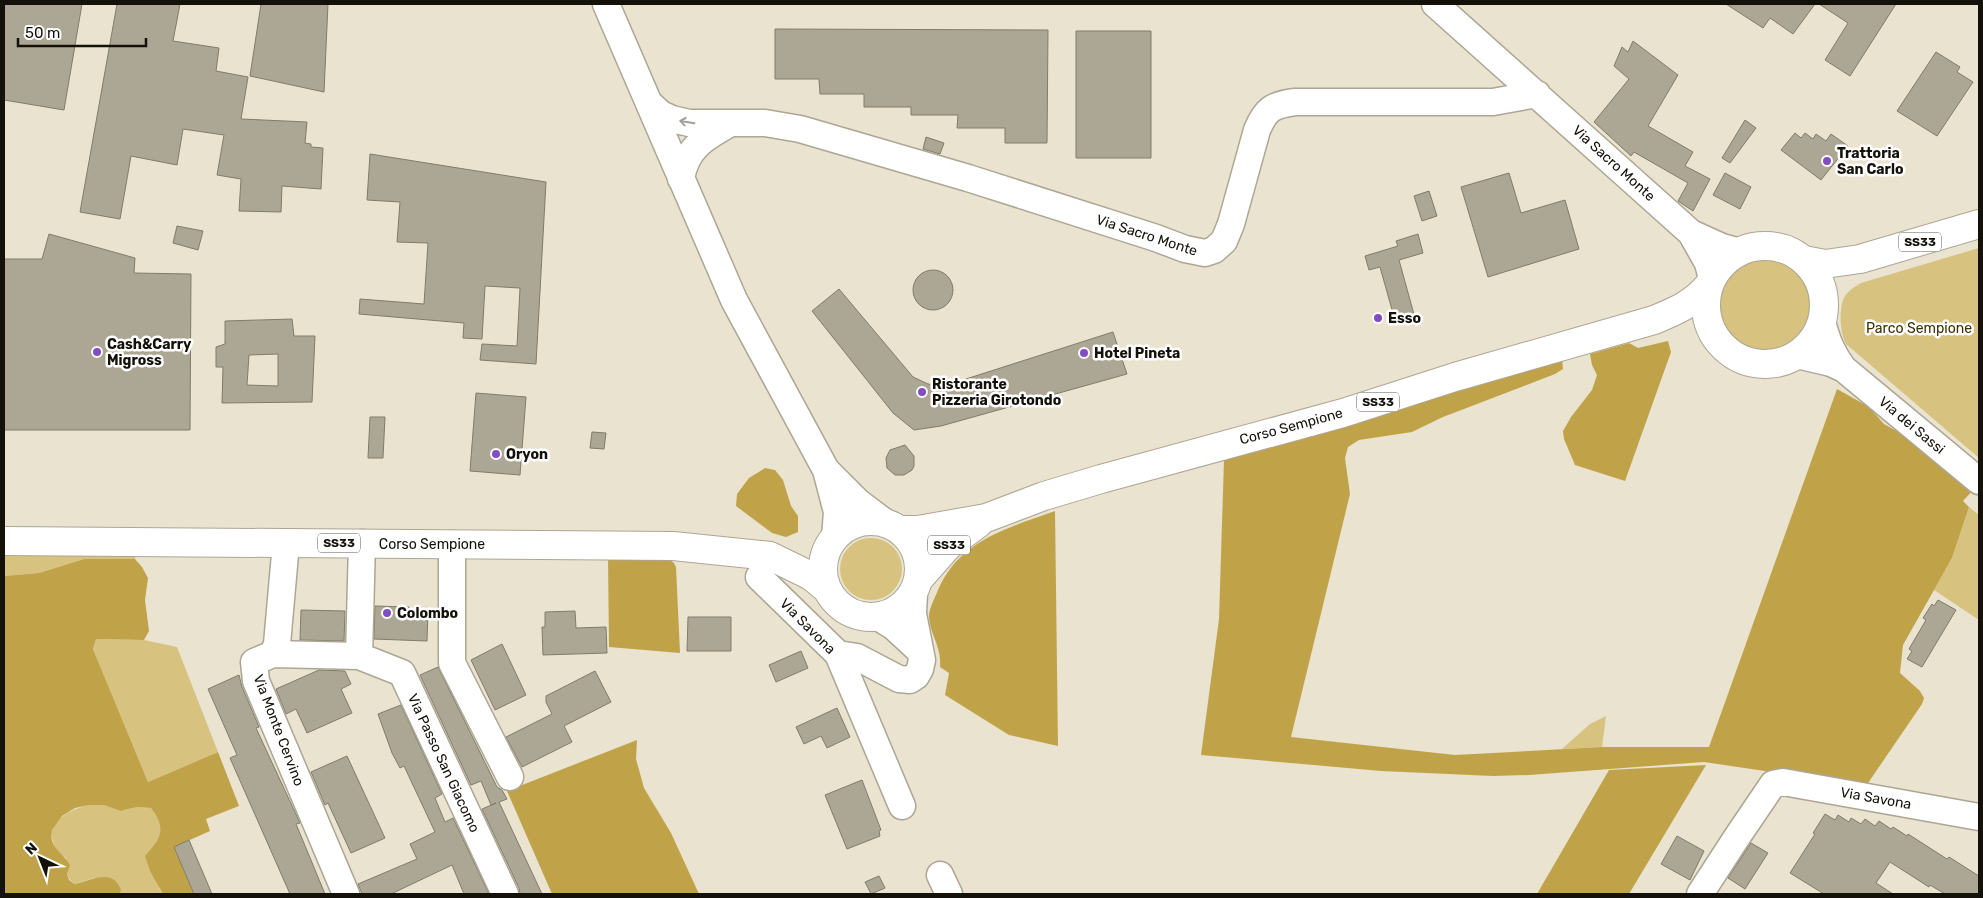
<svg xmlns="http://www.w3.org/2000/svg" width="1983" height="898" font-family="Rubik,sans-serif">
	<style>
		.green { fill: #d8c280 }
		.forest { fill: #c0a348 }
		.building { fill: #aca694; stroke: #817c6a; fill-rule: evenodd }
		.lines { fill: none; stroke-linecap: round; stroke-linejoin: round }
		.minor-casing { stroke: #aca694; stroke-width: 29 }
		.major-casing { stroke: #aca694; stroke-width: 30 }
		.minor { stroke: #fff; stroke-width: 26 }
		.major { stroke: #fff; stroke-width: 28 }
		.oneway { stroke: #a1a09d }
		.poi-dot { fill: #834cc3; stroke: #fff; stroke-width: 2 }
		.labels { text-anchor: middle; stroke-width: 5; stroke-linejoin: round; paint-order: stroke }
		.shield { fill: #fff; stroke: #5a5854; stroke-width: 1 }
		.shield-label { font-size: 12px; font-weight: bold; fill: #14110b }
		.poi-label { font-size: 14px; font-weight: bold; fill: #14110b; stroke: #fff; text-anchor: start }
		.street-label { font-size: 14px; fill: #14110b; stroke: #fff }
		.park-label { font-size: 14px; fill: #3c3007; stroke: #fff }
	</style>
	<rect width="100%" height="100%" fill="#e9e3cf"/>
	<path class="green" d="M 1979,248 L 1979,458 L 1846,344 C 1840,332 1839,313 1843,300 C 1846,292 1854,287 1861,283 Z
		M1715 305a50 50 0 1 1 100 0a50 50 0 1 1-100 0Z
		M 1969,507 L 1979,515 L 1979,620 L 1934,590 L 1952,558 Z
		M840 569a31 31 0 1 1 62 0a31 31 0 1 1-62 0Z
		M 4,554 L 136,554 L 135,559 L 84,559 L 39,573 L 4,576 Z
		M 96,639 L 144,640 L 177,647 L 218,752 L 148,782 L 93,649 Z
		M 1606,716 L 1602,747 L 1562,749 L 1590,724 Z
		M 89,805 L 104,805 L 120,811 L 137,807 L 151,808 C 161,821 165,830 155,844 L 159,888 L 163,894 L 120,894 L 121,890 L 94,878 L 74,884 C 65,877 67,869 66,858 C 56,851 53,845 51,833 C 56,816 73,809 89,805 Z"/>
	<path class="forest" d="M 1668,341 L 1671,352 L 1625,481 L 1575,465 L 1564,439 L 1563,431 L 1571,417 L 1592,390 L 1597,375 L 1592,365 L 1590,354 L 1629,343 L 1638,348 Z
		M 1562,359 L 1563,369 L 1555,374 L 1443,417 L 1412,432 L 1359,440 L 1348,447 L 1345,458 L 1350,494 L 1291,737 L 1455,755 L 1602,747 L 1709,747 L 1837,389 L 1869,407 L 1884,424 L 1902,434 L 1973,490 L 1963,501 L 1969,507 L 1952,558 L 1903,645 L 1900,673 L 1920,691 L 1924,698 L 1922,704 L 1866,786 L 1704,762 L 1529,775 L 1493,776 L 1381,771 L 1201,755 L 1219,619 L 1224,460 Z
		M 765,468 L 775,470 L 783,480 L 791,506 L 798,516 L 798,532 L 786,537 L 772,533 L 736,506 L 737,494 L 749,478 Z
		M 1055,511 L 1058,746 L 1009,735 L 945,695 L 949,673 L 940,667 C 942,646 929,634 929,615 C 930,606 935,598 938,590 C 959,540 1008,528 1055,511 Z
		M 608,558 L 667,558 L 674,563 L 676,567 L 680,653 L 609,647 Z
		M 84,559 L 135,559 L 142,567 L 148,578 L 145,600 L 149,631 L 144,640 L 96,639 L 93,649 L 148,782 L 218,752 L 239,806 L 206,819 L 210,831 L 174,847 L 194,894 L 163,894 L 150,871 L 145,856 C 161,838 167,829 151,808 L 137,807 L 120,811 L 104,805 L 89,805 L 75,808 L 62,816 L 52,830 C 48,847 63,852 70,865 L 67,874 L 69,880 L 74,884 C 91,881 113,867 121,890 L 120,894 L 4,894 L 4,576 L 39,573 Z
		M 637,740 L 636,759 L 644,788 L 671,833 L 699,894 L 552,894 L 507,791 Z
		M 1706,765 L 1629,894 L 1537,894 L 1609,770 Z"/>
	<path class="building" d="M 4,4 L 82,4 L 64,110 L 4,100 Z
		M 117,4 L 180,4 L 173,41 L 219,48 L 216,71 L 248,77 L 241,119 L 307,122 L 305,143 L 311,144 L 311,147 L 323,148 L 321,189 L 282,186 L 281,212 L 239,211 L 241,179 L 217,175 L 224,135 L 183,129 L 177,165 L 131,156 L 120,219 L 80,212 Z
		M 261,4 L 328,4 L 324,92 L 250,76 Z
		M 1726,4 L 1815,4 L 1793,34 L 1770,18 L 1763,28 Z
		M 1819,4 L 1896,4 L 1850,76 L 1825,60 L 1848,23 Z
		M 775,29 L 1048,30 L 1047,143 L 1005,143 L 1005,128 L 957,128 L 958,115 L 911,115 L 911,107 L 864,107 L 864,94 L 820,94 L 819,79 L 775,79 Z
		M 1076,31 L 1151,31 L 1151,158 L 1076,158 Z
		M 1633,41 L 1678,75 L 1648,126 L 1693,152 L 1685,166 L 1710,179 L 1693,211 L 1678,201 L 1688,183 L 1634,152 L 1631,156 L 1594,122 L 1629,79 L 1614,66 L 1622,47 L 1628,52 Z
		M 1936,52 L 1960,67 L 1957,72 L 1973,82 L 1937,136 L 1897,111 Z
		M 1745,120 L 1756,128 L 1730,163 L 1722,158 Z
		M 1795,133 L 1801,138 L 1805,133 L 1813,139 L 1816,134 L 1826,141 L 1831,134 L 1848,146 L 1821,180 L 1781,150 Z
		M 926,137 L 944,143 L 940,154 L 923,149 Z
		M 370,154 L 546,182 L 536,364 L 480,360 L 482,344 L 517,346 L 520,288 L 485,286 L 482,339 L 463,338 L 464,323 L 359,314 L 360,299 L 424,304 L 428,243 L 397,242 L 400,202 L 367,200 Z
		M 1509,173 L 1521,213 L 1565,200 L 1579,249 L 1488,277 L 1461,187 Z
		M 1725,173 L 1751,187 L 1740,209 L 1713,195 Z
		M 1429,191 L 1437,216 L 1422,221 L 1414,196 Z
		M 177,226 L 203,231 L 198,250 L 173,243 Z
		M 49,234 L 135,258 L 134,273 L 191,274 L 190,430 L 4,430 L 4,259 L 42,259 Z
		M 1418,234 L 1423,253 L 1399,260 L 1415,318 L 1396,324 L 1380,267 L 1369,270 L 1365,256 L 1398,246 L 1396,241 Z
		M913 290a20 20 0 1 1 40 0a20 20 0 1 1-40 0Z
		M 839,289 L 913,377 L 928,384 L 944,386 L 1113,332 L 1127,374 L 941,426 L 914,430 L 893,413 L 812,311 Z
		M 292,319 L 294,336 L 315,336 L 312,402 L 222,403 L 223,367 L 216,367 L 216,347 L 225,344 L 225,321 ZM 278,354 L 278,386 L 247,385 L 249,355 Z
		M 476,393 L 526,397 L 520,475 L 470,471 Z
		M 370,417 L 385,417 L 383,458 L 368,458 Z
		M 592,432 L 606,433 L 604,449 L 590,448 Z
		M 905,445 L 914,456 L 914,466 L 912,470 L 904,475 L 895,475 L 887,468 L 886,458 L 890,450 Z
		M 1938,600 L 1956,610 L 1922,667 L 1907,659 L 1912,651 L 1909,649 L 1926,620 L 1923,618 L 1932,604 L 1934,606 Z
		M 375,606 L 409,607 L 409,610 L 428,610 L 427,641 L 374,639 Z
		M 301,610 L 345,611 L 344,641 L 300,640 Z
		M 575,611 L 576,628 L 606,627 L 607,653 L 543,655 L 542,627 L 545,627 L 545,612 Z
		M 688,617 L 731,617 L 731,651 L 687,651 Z
		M 502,644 L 526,695 L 495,710 L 471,660 Z
		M 801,651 L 808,668 L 776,682 L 769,665 Z
		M 438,667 L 497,787 L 502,790 L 507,799 L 499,802 L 542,894 L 520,894 L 519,888 L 482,809 L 496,803 L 491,805 L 481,781 L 471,785 L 420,675 Z
		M 319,670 L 345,671 L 351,684 L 341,689 L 352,713 L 307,733 L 296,709 L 286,714 L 276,689 Z
		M 595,671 L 611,702 L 564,726 L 572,742 L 522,767 L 506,737 L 552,714 L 546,702 L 546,696 Z
		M 239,675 L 242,687 L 259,727 L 256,728 L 300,823 L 296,824 L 325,894 L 290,894 L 230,758 L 237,755 L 208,689 Z
		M 401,705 L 442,794 L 435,798 L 445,822 L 453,818 L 489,894 L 464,894 L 452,865 L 391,894 L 362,894 L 358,884 L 417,859 L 410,844 L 435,832 L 404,766 L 400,768 L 392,753 L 378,714 Z
		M 837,708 L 850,737 L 827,748 L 821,736 L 804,744 L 796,727 Z
		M 347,756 L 385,838 L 351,853 L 328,803 L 325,805 L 311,772 Z
		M 862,780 L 881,830 L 879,831 L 880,836 L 847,849 L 825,795 Z
		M 1825,814 L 1835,820 L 1838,815 L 1849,822 L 1851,818 L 1861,824 L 1865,819 L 1875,826 L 1879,821 L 1891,829 L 1893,827 L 1907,836 L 1908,834 L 1947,859 L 1949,857 L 1979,876 L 1979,894 L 1945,894 L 1930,885 L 1929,887 L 1890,862 L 1876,883 L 1893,894 L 1824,894 L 1790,873 L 1815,834 L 1813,833 Z
		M 1677,836 L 1704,851 L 1690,880 L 1661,864 Z
		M 189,840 L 212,894 L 194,894 L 174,847 Z
		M 1751,843 L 1768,853 L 1745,889 L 1728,878 Z
		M 879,876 L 885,888 L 871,894 L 865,882 Z"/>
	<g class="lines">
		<g class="minor-casing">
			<path id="minor" d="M 606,4 L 734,300 L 826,470 L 837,512 L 835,537
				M 1435,4 L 1691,233 L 1708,263 L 1712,279
				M 649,103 L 661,114 L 672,119 L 689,123 L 765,123 L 800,129 L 968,178 L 1156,238 L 1185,249 L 1205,253 L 1214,250 L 1224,241 L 1231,224 L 1257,130 C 1266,109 1272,105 1295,102 L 1493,102 L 1537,94
				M 681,179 C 686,148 704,138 729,124
				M 1691,233 L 1722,247 L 1740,252
				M 1822,322 C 1827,340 1832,354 1844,369
				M 1797,355 L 1831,363 L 1844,369 L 1979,481
				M 827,471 L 858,502 L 886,523
				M 286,543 L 277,644 L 273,654 L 254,662 L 256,681 L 346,894
				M 452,544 L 452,663 L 510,777
				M 759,577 L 838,654 L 902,806
				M 878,617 L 894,627 L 920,651
				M 273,654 L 359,656 L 402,673 L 505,894
				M 838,654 L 857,657 L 899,679 L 910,680 L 916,676 L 920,669 L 922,660 L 913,614 L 914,593
				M 359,656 L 362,543
				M 940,875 L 949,894
				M 1700,894 L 1737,837 L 1773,784 L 1783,782 L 1979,817"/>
		</g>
		<g class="major-casing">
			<path id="major" d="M1706 305a59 59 0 1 1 118 0a59 59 0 1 1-118 0Z
				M 1804,260 L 1825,264 L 1860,259 L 1979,224
				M823 569a48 48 0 1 1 96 0a48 48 0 1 1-96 0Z
				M 900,530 L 918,530 L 986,518 L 1044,496 L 1101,479 L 1343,413 L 1455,377 L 1654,320 C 1676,311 1693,304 1709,285
				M 4,541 L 673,546 L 770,556 L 811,576 L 828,590
				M 918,580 L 948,546 L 979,523"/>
		</g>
		<use href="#minor" class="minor"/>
		<use href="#major" class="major"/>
	</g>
	<defs><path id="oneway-shaft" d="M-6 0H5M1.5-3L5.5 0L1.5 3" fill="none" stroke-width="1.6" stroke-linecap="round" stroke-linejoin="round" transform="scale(1.25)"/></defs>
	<use class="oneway" href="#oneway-shaft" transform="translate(687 122) rotate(-171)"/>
	<g class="poi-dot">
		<circle cx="1827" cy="161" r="5"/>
		<circle cx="1378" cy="318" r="5"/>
		<circle cx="97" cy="352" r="5"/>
		<circle cx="1084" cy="353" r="5"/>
		<circle cx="922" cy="392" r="5"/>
		<circle cx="496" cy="454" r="5"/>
		<circle cx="387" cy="613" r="5"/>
	</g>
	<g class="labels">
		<g class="shield">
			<rect x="1899" y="232.5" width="42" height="19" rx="4"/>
			<rect x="1357" y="392.5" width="42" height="19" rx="4"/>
			<rect x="318" y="533.5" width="42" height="19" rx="4"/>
			<rect x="928" y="535.5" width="42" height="19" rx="4"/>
		</g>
		<g class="shield-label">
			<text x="1920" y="246">SS33</text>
			<text x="1378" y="406">SS33</text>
			<text x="339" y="547">SS33</text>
			<text x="949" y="549">SS33</text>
		</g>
		<g class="poi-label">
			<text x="1837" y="158">Trattoria<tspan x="1837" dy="16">San Carlo</tspan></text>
			<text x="1388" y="323">Esso</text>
			<text x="107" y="349">Cash&amp;Carry<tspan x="107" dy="16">Migross</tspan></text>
			<text x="1094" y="358">Hotel Pineta</text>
			<text x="932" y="389">Ristorante<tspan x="932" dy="16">Pizzeria Girotondo</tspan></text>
			<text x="506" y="459">Oryon</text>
			<text x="397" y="618">Colombo</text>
		</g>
		<g class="street-label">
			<text transform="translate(1614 163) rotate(42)" y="5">Via Sacro Monte</text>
			<text transform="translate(1147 235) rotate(18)" y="5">Via Sacro Monte</text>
			<text transform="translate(1912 425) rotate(40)" y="5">Via dei Sassi</text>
			<text transform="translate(1291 426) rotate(-15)" y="5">Corso Sempione</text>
			<text x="432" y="549">Corso Sempione</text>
			<text transform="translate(808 626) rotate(45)" y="5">Via Savona</text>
			<text transform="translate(279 730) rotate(69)" y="5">Via Monte Cervino</text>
			<text transform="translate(444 763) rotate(65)" y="5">Via Passo San Giacomo</text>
			<text transform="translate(1876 798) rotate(10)" y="5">Via Savona</text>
		</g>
		<g class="park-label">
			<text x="1919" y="333">Parco Sempione</text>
		</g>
	</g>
	<rect width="1983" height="898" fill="none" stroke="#14110b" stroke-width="10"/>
	<g transform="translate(40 858) rotate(317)" stroke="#ffffff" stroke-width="4" paint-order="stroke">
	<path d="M0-4L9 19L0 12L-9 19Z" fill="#14110b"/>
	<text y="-8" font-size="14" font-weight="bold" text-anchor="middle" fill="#14110b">N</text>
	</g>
	<path d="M18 38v8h128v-8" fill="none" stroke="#14110b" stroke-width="2.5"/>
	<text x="25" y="38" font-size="15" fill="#14110b" stroke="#ffffff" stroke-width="4" paint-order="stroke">50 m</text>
</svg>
